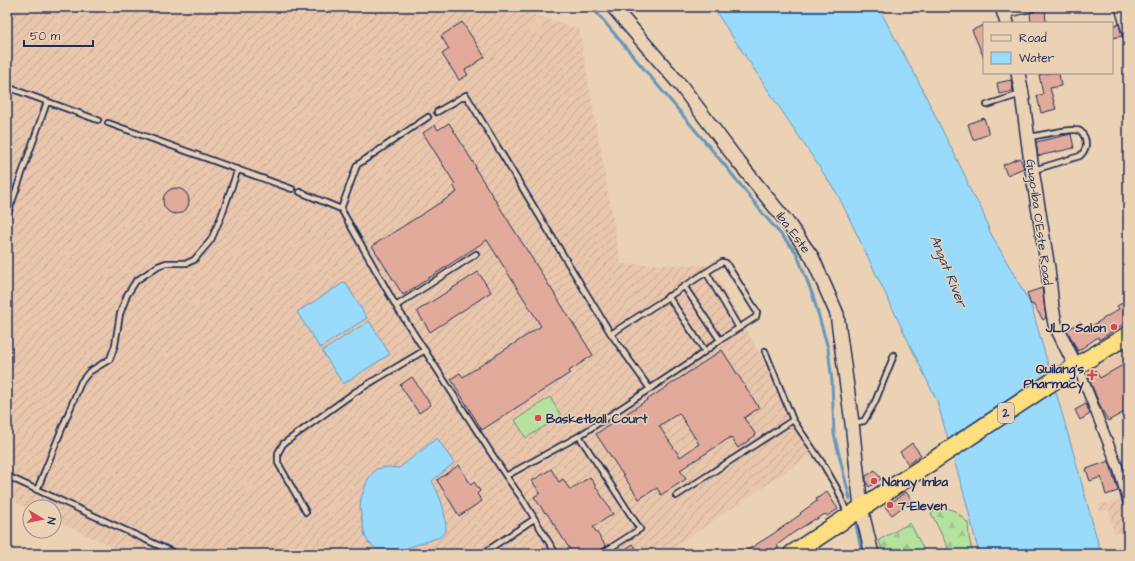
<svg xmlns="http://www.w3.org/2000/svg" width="1135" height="561" font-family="'Architects Daughter',sans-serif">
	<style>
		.built { fill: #e9c6ac }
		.industrial { fill: url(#industrial-furrows) }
		.forest { fill: url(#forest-firs); stroke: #68887e }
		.pitch { fill: #b6e29f; stroke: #68887e }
		.water { fill: #9adbfc; stroke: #6796bd }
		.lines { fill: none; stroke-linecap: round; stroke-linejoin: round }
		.stream { stroke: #6796bd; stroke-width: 3 }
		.building { fill: #e2aa9b; stroke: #1b2f5e; fill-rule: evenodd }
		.lane-casing { stroke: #1b2f5e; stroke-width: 8 }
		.street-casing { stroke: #1b2f5e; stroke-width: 12 }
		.secondary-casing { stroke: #1b2f5e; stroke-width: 16 }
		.highway-casing { stroke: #1b2f5e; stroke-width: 20 }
		.lane { stroke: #ecd2b4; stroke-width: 4.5 }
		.street { stroke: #ecd2b4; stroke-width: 9 }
		.secondary { stroke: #ecd2b4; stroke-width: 13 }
		.highway { stroke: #fedf80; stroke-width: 17 }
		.poi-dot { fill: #d1495b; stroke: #ecd2b4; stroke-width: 1.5 }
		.labels { text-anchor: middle; stroke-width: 3; stroke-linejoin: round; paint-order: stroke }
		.shield { fill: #ecd2b4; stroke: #5a6078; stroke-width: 1 }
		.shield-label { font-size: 12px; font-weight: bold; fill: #1b2f5e }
		.street-label { font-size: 13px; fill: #1b2f5e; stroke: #ecd2b4 }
		.poi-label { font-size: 13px; font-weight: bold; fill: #1b2f5e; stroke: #ecd2b4; text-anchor: start }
		.water-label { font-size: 14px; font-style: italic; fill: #28406e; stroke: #ecd2b4 }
	</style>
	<defs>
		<pattern id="industrial-furrows" width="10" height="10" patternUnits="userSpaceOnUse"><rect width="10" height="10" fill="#e9c6ac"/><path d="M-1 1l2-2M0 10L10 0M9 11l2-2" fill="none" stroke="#c7aa96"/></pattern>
		<pattern id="forest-firs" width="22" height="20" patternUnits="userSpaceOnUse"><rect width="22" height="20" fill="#b6e29f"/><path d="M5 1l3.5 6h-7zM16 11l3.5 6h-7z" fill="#9cc28b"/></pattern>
	</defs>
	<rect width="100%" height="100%" fill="#ecd2b4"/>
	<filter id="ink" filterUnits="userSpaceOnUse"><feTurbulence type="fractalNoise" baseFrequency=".025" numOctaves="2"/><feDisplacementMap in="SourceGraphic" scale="8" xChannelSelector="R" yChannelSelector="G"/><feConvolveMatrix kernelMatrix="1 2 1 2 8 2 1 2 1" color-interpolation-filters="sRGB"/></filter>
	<g filter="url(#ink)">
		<path class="built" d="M 1128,349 L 1128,411 L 1108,421 L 1091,388 L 1085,373 Z"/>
		<path class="industrial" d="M 7,7 L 511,7 L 579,29 L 621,264 L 710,265 L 815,452 L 664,554 L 128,554 L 54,520 L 54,507 L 30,507 L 30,509 L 7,498 Z
			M 1121,500 L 1128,531 L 1114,534 L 1109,510 L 1100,512 L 1098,505 Z"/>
		<path class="forest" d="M 942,506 L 957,512 L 968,523 L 969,537 L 973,554 L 951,554 L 931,513 Z
			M 910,523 L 926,554 L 883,554 L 879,540 Z"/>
		<path class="pitch" d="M 550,397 L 561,416 L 526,438 L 515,420 Z"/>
		<path class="water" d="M 710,7 L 878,7 L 921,86 L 946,138 L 952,149 L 967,180 L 968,186 L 981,208 L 990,232 L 1031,305 L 1072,448 L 1101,554 L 979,554 L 966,501 L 937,401 L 838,195 L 716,12 Z
			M 345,282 L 367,318 L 320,348 L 297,312 Z
			M 369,321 L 390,354 L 343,384 L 322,351 Z
			M 437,438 L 454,463 L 432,481 C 441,497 446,513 446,531 L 440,537 L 404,549 L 377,549 L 369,543 L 365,536 L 360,509 L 361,498 L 368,479 L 376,469 L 387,467 L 399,468 Z"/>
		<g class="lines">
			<path class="stream" d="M 592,7 L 727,168 L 765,216 L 796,252 L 813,296 L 828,348 L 832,382 L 834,434 L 850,499
				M 856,525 L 862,554"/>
		</g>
		<path class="building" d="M 1045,9 L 1046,23 L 1031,23 L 1030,13 L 1036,10 Z
			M 462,22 L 485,57 L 465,70 L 468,75 L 459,80 L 442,54 L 449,49 L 441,36 Z
			M 1119,24 L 1122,36 L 1112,38 L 1112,26 Z
			M 984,25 L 984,58 L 972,30 Z
			M 1050,73 L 1059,73 L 1061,86 L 1050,88 L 1056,109 L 1041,113 L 1037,96 L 1043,94 L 1039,75 Z
			M 1011,80 L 1013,91 L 999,94 L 997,83 Z
			M 984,118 L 989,134 L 973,140 L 968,124 Z
			M 449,123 L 476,167 L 475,168 L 593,355 L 569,371 L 570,373 L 482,430 L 451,379 L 460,373 L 463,377 L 541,326 L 487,240 L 403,295 L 372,246 L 457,192 L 453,185 L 455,184 L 423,133 L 435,125 L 438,130 Z
			M 1071,134 L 1074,148 L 1038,156 L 1036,142 Z
			M 1020,158 L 1024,168 L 1007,175 L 1003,165 Z
			M163 201a13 13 0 1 1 26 0a13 13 0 1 1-26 0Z
			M 478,272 L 491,292 L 430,332 L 417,311 Z
			M 1042,288 L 1046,318 L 1043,320 L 1033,304 L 1031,305 L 1027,293 Z
			M 1128,300 L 1128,321 L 1099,340 L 1098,337 L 1078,351 L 1067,330 L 1080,322 L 1085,330 L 1119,309 L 1117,306 Z
			M 722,350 L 759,408 L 744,418 L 756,435 L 738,448 L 731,437 L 680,470 L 686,479 L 661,495 L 657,488 L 639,499 L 596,434 ZM 679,413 L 699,444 L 680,457 L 659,426 Z
			M 1123,365 L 1128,374 L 1128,410 L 1108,421 L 1101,408 L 1087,374 L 1095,370 L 1100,378 Z
			M 412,377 L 431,405 L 419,413 L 400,385 Z
			M 1086,404 L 1090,414 L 1080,420 L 1075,410 Z
			M 912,443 L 921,455 L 908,464 L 900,452 Z
			M 1109,461 L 1118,491 L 1106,495 L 1101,477 L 1090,481 L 1086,469 Z
			M 459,465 L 471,485 L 474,482 L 480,491 L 477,494 L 482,501 L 459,516 L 437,480 Z
			M 551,469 L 559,482 L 563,479 L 570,490 L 590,477 L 613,514 L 593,527 L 606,546 L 599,551 L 597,554 L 573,554 L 546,512 L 545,513 L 534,497 L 540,493 L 532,481 Z
			M 875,470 L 881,479 L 869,487 L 866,482 L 866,476 Z
			M 827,492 L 838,509 L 827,516 L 825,514 L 815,520 L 815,519 L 793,533 L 777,545 L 779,548 L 770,554 L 741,554 L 773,534 L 801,514 L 800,513 L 817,501 L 816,499 Z
			M 906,492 L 912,500 L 892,515 L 885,507 Z
			M 633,544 L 640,554 L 618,554 Z"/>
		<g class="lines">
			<g class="lane-casing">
				<path id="lane" d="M 7,87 L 98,120
					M 987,105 L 1021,94
					M 437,112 L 466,95 L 611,334 L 650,389
					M 108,123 L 292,189
					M 1029,137 C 1039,136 1073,127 1080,131 C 1082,132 1084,136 1085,138 C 1087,146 1086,150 1080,156 L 1034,170
					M 300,192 L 341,209 L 396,306 L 506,476 L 525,503 L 556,554
					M 341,209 L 357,165 L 428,117
					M 7,216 L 47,102
					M 706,272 L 739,328
					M 684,286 L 720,340
					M 668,296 L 705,351
					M 396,306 L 476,254
					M 765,351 L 793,420
					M 853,423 L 864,421 L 875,402 L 894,355
					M 579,436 L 696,358 L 720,340 L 756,317 L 757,312 L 726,263 L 722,262 L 611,334
					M 7,476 L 177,554
					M 506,476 L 579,436 L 640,529 L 601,554
					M 37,490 L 81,382 L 89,372 L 110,359 L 115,345 L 120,314 L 127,295 L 136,281 L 158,266 L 166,263 L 187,263 L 194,260 L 211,240 L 221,217 L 238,169
					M 676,496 L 793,420 L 823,464 L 838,490 L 847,513
					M 306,512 L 278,463 L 278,453 L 283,444 L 355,392 L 425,350
					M 482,554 L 534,519"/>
			</g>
			<g class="street-casing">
				<path id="street" d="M 1120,7 L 1128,36
					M 1004,13 L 1031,7
					M 1076,367 L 1082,377 L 1118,468 L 1128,502"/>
			</g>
			<g class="secondary-casing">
				<path id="secondary" d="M 613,7 L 682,87 L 736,159 L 787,222 L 812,257 L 837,314 L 852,423 L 861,508 L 872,554
					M 1002,7 L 1007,23
					M 1018,73 L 1022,94 L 1032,170 L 1048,268 L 1052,307 L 1055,324 L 1076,367"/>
			</g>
			<g class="highway-casing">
				<path id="highway" d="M 792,554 L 1070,370 L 1128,335"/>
			</g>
			<use href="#lane" class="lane"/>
			<use href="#street" class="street"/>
			<use href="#secondary" class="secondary"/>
			<use href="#highway" class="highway"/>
		</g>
	</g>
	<g class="poi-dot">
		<circle cx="1114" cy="327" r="4"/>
		<path d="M1090 369h4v4h4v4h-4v4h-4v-4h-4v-4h4z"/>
		<circle cx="538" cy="418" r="4"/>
		<circle cx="874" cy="481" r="4"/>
		<circle cx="890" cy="505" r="4"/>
	</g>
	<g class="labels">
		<rect class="shield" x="998" y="403" width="16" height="20" rx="3"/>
		<g class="shield-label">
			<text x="1006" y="417">2</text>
		</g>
		<g class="street-label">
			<text transform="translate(1040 222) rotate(82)" y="5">Gugo-Iba O'Este Road</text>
			<text transform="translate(794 232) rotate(53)" y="5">Iba Este</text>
		</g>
		<g class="poi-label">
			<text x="1106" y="332" text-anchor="end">JLD Salon</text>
			<text x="1084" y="373" text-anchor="end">Quilang's<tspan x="1084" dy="15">Pharmacy</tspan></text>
			<text x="546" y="423">Basketball Court</text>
			<text x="882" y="486">Nanay Imba</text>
			<text x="898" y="510">7-Eleven</text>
		</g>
		<g class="water-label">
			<text transform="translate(949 271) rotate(68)" y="5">Angat River</text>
		</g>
	</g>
	<rect width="1135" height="561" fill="none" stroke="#ecd2b4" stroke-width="24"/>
	<rect x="12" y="12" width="1111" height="537" fill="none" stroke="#1b2f5e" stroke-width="1.5" filter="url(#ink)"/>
	<rect x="983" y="22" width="130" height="52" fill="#ecd2b4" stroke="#989192"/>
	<rect x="991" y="35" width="20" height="6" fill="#ecd2b4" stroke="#989192"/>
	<text x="1019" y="42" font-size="12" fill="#1b2f5e">Road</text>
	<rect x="991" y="52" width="20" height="12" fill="#9adbfc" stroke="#989192"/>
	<text x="1019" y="62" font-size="12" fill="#1b2f5e">Water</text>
	<g transform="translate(42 519) rotate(100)"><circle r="19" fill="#ecd2b4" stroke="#989192"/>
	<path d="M0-3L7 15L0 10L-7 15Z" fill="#d1495b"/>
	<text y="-6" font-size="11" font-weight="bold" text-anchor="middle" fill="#1b2f5e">N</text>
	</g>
	<path d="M24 40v6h69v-6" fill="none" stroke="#1b2f5e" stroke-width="2"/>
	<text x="30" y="40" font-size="12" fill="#1b2f5e" stroke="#ecd2b4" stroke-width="3" paint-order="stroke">50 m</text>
</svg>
